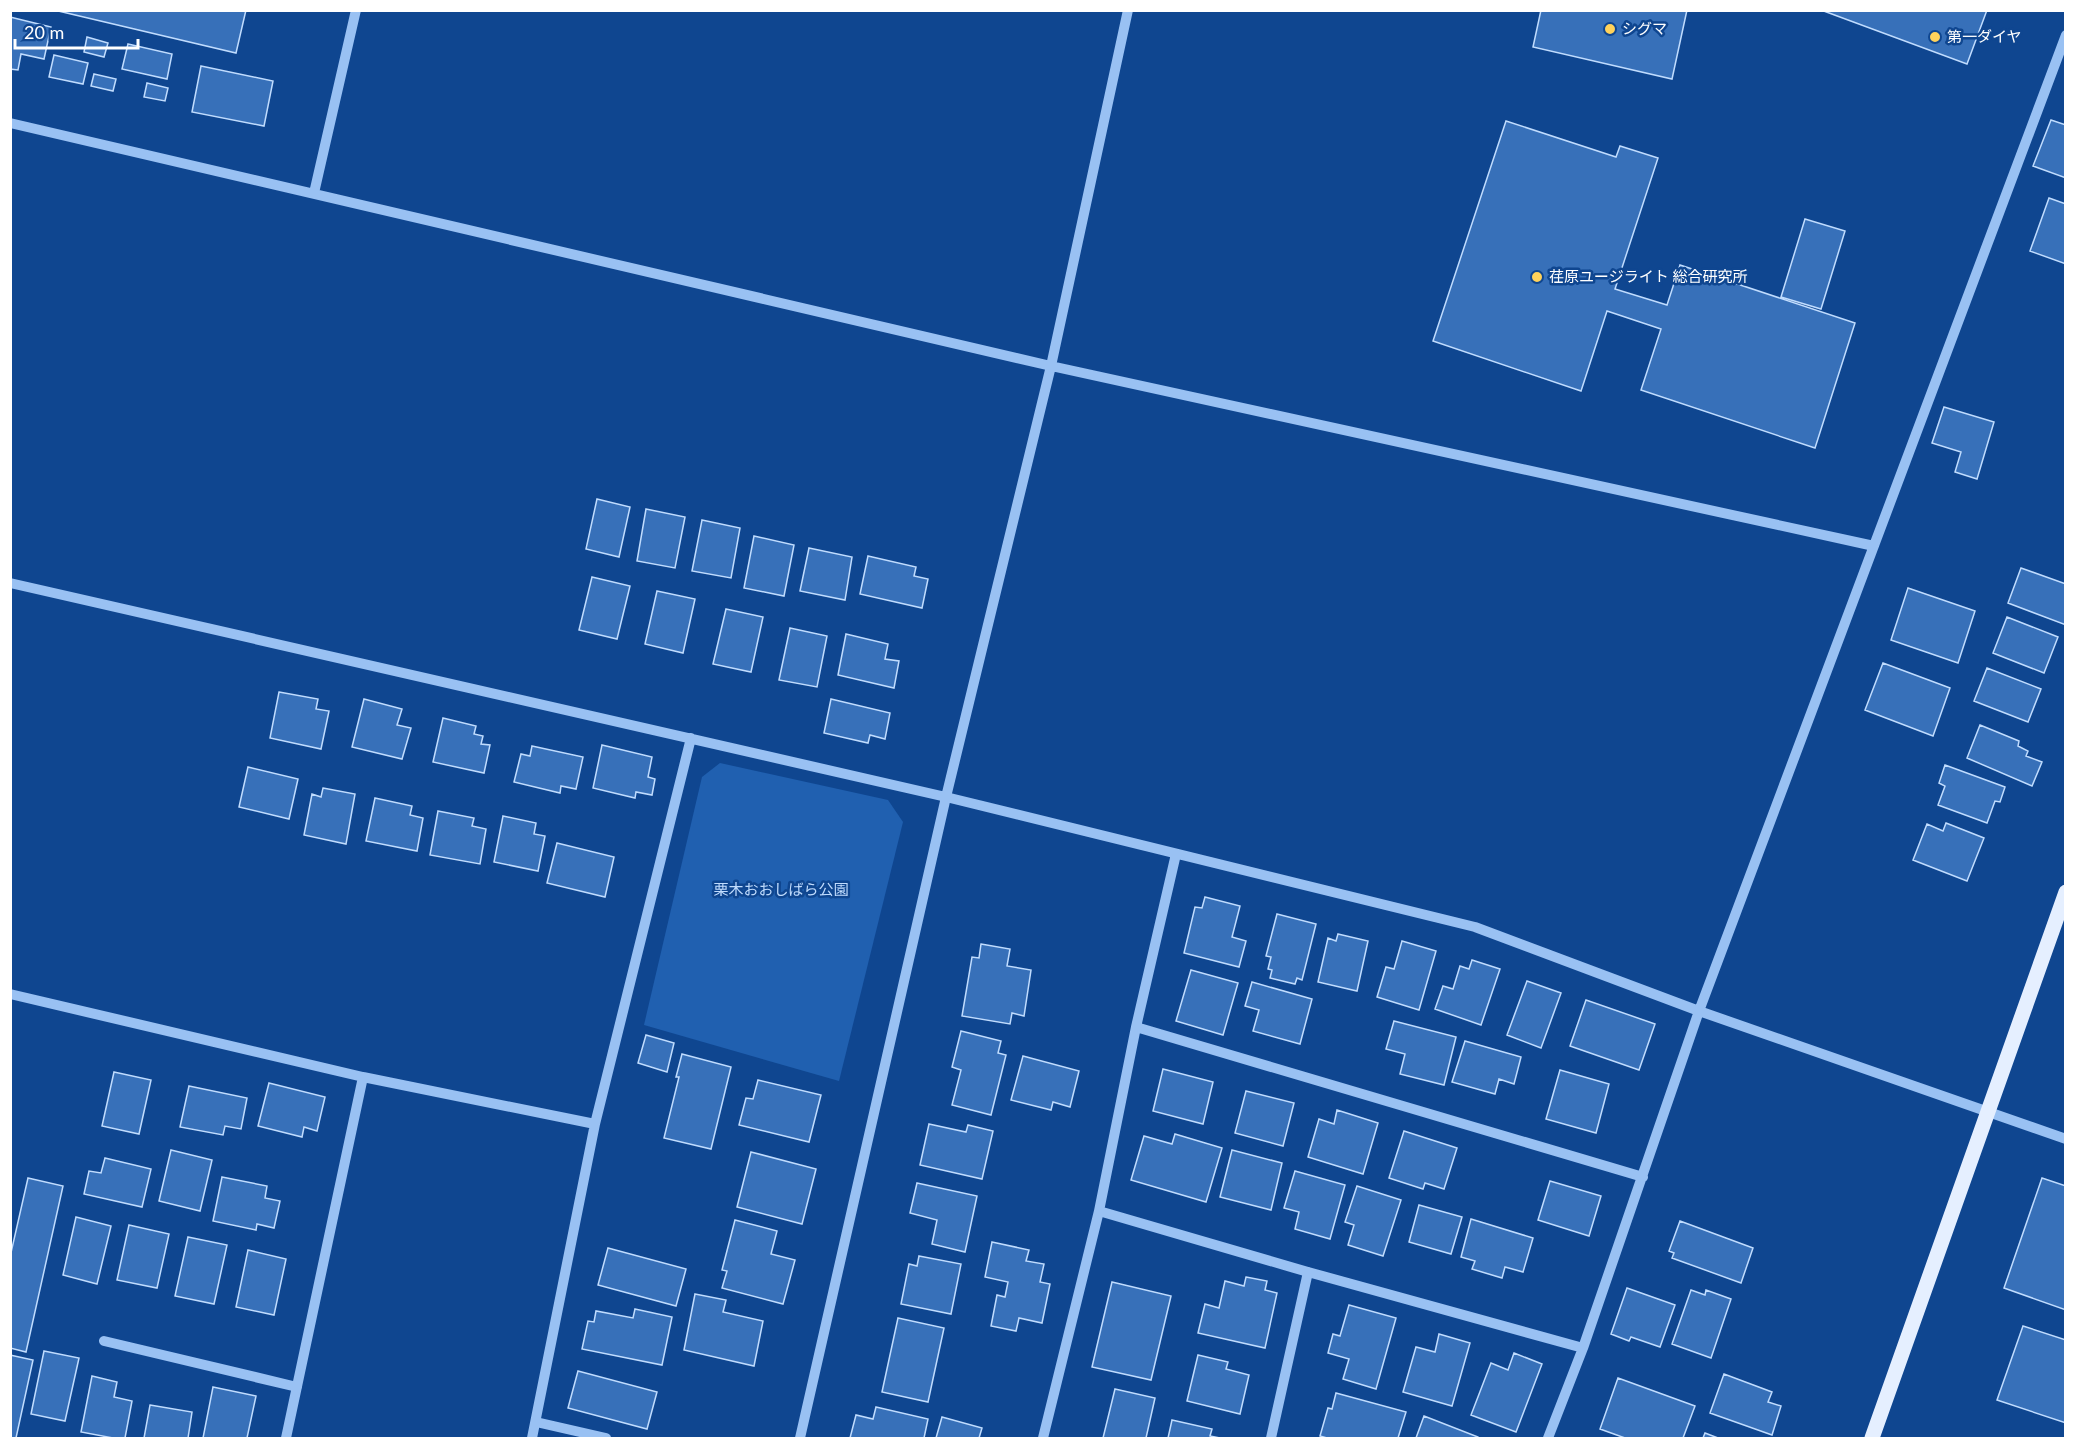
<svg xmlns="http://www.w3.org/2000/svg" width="2076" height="1449" font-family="Lato,'Noto Sans JP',sans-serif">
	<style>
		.green { fill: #2060b0 }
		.building { fill: #3770b9; stroke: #c0dcfe; stroke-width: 1.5 }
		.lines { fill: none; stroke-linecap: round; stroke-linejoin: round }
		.minor { stroke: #99c1f3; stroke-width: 10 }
		.major { stroke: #e5efff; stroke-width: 15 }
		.poi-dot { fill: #ffd25b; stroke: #0f4690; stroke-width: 2 }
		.labels { text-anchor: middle; stroke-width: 5; stroke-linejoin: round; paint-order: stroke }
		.poi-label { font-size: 15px; fill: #fff; stroke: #0f4690; text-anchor: start }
		.park-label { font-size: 15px; fill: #c0dcfe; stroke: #0f4690 }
	</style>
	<rect width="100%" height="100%" fill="#0f4690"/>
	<path class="green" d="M 720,763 L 888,800 L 903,822 L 839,1081 L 644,1025 L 702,777 Z"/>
	<path class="building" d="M 54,10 L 246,10 L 236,53 Z
		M 1541,10 L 1687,10 L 1672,79 L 1533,47 Z
		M 1821,10 L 1987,10 L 1967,64 Z
		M 10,17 L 51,27 L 44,59 L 21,54 L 18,70 L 10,69 Z
		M 87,37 L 108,43 L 104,57 L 84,52 Z
		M 128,44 L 172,54 L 167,79 L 122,69 Z
		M 54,55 L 88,63 L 83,84 L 49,77 Z
		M 201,66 L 273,81 L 264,126 L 192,112 Z
		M 94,74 L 116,79 L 113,91 L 91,86 Z
		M 147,83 L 168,88 L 165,101 L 144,97 Z
		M 2051,120 L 2066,125 L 2066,178 L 2033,166 Z
		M 1506,121 L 1616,157 L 1620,146 L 1658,158 L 1615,289 L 1667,305 L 1680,265 L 1855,323 L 1815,448 L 1641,390 L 1661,329 L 1607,311 L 1581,391 L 1433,341 Z
		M 2049,198 L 2066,204 L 2066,264 L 2030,251 Z
		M 1805,219 L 1845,231 L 1821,309 L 1781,297 Z
		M 1944,407 L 1994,422 L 1977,479 L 1955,472 L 1961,452 L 1932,443 Z
		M 597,499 L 630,507 L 619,557 L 586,549 Z
		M 646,509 L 685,517 L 675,568 L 637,561 Z
		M 702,520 L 740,528 L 731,578 L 692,571 Z
		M 754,536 L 794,545 L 784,596 L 744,588 Z
		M 809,548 L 852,557 L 845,600 L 800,591 Z
		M 868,556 L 916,567 L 914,576 L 928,579 L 922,608 L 860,594 Z
		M 2021,568 L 2066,584 L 2066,625 L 2008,603 Z
		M 592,577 L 630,586 L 617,639 L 579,630 Z
		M 1908,588 L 1975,611 L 1958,663 L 1891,640 Z
		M 657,591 L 695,599 L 683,653 L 645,644 Z
		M 726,609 L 763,617 L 751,672 L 713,664 Z
		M 2007,617 L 2058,637 L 2044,673 L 1993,653 Z
		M 790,628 L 827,636 L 817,687 L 779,680 Z
		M 846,634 L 888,644 L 885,659 L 899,661 L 894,688 L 838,675 Z
		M 1883,663 L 1950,688 L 1933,736 L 1865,710 Z
		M 1987,668 L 2041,689 L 2028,722 L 1974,701 Z
		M 279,692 L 318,699 L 316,709 L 329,711 L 321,749 L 270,738 Z
		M 364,699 L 402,709 L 397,725 L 411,728 L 402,759 L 352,747 Z
		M 831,699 L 890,713 L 885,739 L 870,735 L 868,743 L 824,733 Z
		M 443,718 L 476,726 L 474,734 L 483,736 L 481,744 L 490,745 L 484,773 L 433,762 Z
		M 1980,725 L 2019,741 L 2018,746 L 2028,751 L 2026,756 L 2042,762 L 2032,786 L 1967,758 Z
		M 602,745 L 652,757 L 648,777 L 655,779 L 652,795 L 636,792 L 635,798 L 593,788 Z
		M 532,746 L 583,757 L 576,789 L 561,786 L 560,793 L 514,782 L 521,754 L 530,756 Z
		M 1945,765 L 2005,787 L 2000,802 L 1995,801 L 1987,823 L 1938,805 L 1945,786 L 1939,783 Z
		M 248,767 L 298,779 L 289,819 L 239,807 Z
		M 323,788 L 355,794 L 346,844 L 304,835 L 312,794 L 321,797 Z
		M 375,798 L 412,806 L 410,815 L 423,818 L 417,851 L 366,841 Z
		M 438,811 L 474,818 L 472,826 L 486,829 L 480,864 L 430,855 Z
		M 503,816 L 536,823 L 534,834 L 545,836 L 538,871 L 494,862 Z
		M 1946,823 L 1984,838 L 1967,881 L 1913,860 L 1927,824 L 1943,831 Z
		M 557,843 L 614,857 L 605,897 L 547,883 Z
		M 1205,897 L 1240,906 L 1232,937 L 1246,941 L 1239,967 L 1184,953 L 1195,907 L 1202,908 Z
		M 1277,914 L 1316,924 L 1302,980 L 1297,978 L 1295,984 L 1270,978 L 1272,970 L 1268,969 L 1271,957 L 1266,956 Z
		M 1338,934 L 1368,941 L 1357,991 L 1318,982 L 1328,938 L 1336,941 Z
		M 1402,941 L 1436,951 L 1419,1010 L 1377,997 L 1386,967 L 1394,969 Z
		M 981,944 L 1010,949 L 1007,966 L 1031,970 L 1024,1016 L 1012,1013 L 1010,1024 L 962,1016 L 972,957 L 979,958 Z
		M 1472,960 L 1500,969 L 1481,1025 L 1435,1009 L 1443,986 L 1453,989 L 1460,966 L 1469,969 Z
		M 1191,970 L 1238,983 L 1223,1035 L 1176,1021 Z
		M 1527,981 L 1561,993 L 1541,1048 L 1507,1035 Z
		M 1252,982 L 1312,999 L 1300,1044 L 1253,1031 L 1259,1010 L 1245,1006 Z
		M 1586,1000 L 1655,1024 L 1639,1070 L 1570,1046 Z
		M 1394,1021 L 1456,1037 L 1444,1085 L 1400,1074 L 1405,1054 L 1386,1049 Z
		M 961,1031 L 1001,1041 L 998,1053 L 1006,1055 L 991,1115 L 952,1105 L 961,1070 L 952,1067 Z
		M 646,1035 L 674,1043 L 667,1072 L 638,1063 Z
		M 1465,1041 L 1521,1057 L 1514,1084 L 1499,1079 L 1495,1094 L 1452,1082 Z
		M 682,1054 L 731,1067 L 711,1149 L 664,1138 L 679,1077 L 676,1077 Z
		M 1023,1056 L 1079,1071 L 1070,1107 L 1053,1102 L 1051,1110 L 1011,1100 Z
		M 1163,1069 L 1213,1082 L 1203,1124 L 1153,1111 Z
		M 1560,1070 L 1609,1084 L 1596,1133 L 1546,1119 Z
		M 114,1072 L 151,1080 L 139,1134 L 102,1126 Z
		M 758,1080 L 821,1095 L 809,1142 L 739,1125 L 746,1098 L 753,1099 Z
		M 269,1083 L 325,1097 L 317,1131 L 304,1127 L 302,1137 L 258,1126 Z
		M 189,1086 L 247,1098 L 241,1129 L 225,1126 L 223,1135 L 180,1127 Z
		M 1246,1091 L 1294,1103 L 1283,1146 L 1235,1133 Z
		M 1337,1110 L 1378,1123 L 1363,1174 L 1308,1157 L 1319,1119 L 1334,1124 Z
		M 929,1124 L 966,1132 L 968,1125 L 993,1131 L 982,1179 L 920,1165 Z
		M 1404,1131 L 1457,1148 L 1444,1189 L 1425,1183 L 1423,1189 L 1389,1178 Z
		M 1175,1134 L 1222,1148 L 1206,1202 L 1131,1180 L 1144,1136 L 1172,1144 Z
		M 171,1150 L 212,1160 L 200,1211 L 159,1201 Z
		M 1232,1150 L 1282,1163 L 1271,1210 L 1220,1197 Z
		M 751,1152 L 816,1169 L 802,1224 L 737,1207 Z
		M 105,1158 L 151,1169 L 142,1207 L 84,1194 L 89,1171 L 101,1173 Z
		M 1295,1171 L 1345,1185 L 1330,1239 L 1295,1229 L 1299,1212 L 1284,1208 Z
		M 222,1177 L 267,1186 L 265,1198 L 280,1201 L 274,1228 L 257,1224 L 256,1230 L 213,1221 Z
		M 28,1178 L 63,1186 L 26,1352 L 10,1348 L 10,1257 Z
		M 2042,1178 L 2066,1186 L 2066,1310 L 2004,1288 Z
		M 1550,1181 L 1601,1196 L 1589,1236 L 1538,1220 Z
		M 917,1183 L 977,1196 L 965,1252 L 932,1244 L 937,1220 L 910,1213 Z
		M 1357,1186 L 1401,1200 L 1383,1256 L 1348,1245 L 1354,1225 L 1345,1222 Z
		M 1419,1205 L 1462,1217 L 1451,1254 L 1409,1242 Z
		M 76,1217 L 111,1226 L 97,1284 L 63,1275 Z
		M 1471,1219 L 1533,1238 L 1523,1272 L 1505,1267 L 1502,1278 L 1472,1269 L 1475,1261 L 1461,1257 Z
		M 735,1220 L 777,1231 L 771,1254 L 795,1260 L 783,1304 L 722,1288 L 727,1271 L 722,1270 Z
		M 1680,1221 L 1753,1248 L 1741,1283 L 1672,1258 L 1674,1253 L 1669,1251 Z
		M 129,1225 L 169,1234 L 157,1288 L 117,1280 Z
		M 188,1237 L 227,1245 L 214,1304 L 175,1296 Z
		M 992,1242 L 1029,1250 L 1026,1261 L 1044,1264 L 1040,1282 L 1050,1284 L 1042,1323 L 1019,1318 L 1016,1331 L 991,1326 L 997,1295 L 1005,1297 L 1008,1282 L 985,1277 Z
		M 608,1248 L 686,1269 L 676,1306 L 598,1285 Z
		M 248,1250 L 286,1259 L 274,1315 L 236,1307 Z
		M 919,1256 L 961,1264 L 951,1314 L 901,1304 L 909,1264 L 917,1266 Z
		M 1246,1277 L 1267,1281 L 1265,1290 L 1277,1293 L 1265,1348 L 1198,1333 L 1205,1304 L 1219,1308 L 1225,1281 L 1244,1286 Z
		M 1112,1282 L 1171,1296 L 1151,1380 L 1092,1367 Z
		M 1627,1288 L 1675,1305 L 1660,1347 L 1631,1337 L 1629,1341 L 1611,1334 Z
		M 1691,1290 L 1705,1295 L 1706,1290 L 1731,1299 L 1711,1358 L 1672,1344 Z
		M 695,1294 L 726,1300 L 723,1312 L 763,1321 L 754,1366 L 684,1350 Z
		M 1349,1305 L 1396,1318 L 1376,1389 L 1343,1379 L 1349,1359 L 1328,1353 L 1333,1334 L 1340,1336 Z
		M 635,1309 L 672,1317 L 662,1365 L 582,1349 L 588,1321 L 594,1322 L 596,1311 L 633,1318 Z
		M 898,1318 L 944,1328 L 928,1402 L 882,1392 Z
		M 2023,1326 L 2066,1340 L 2066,1423 L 1997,1400 Z
		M 1439,1334 L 1470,1343 L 1452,1406 L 1403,1392 L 1416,1347 L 1435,1352 Z
		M 44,1351 L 79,1358 L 65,1421 L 31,1414 Z
		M 1514,1353 L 1542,1364 L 1516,1432 L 1471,1415 L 1491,1363 L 1508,1370 Z
		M 10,1355 L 33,1360 L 16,1438 L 10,1438 Z
		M 1198,1355 L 1228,1362 L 1226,1369 L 1249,1375 L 1240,1414 L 1187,1401 Z
		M 578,1371 L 657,1392 L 647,1429 L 568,1408 Z
		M 1724,1374 L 1772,1392 L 1768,1402 L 1781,1406 L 1772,1435 L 1710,1413 Z
		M 92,1376 L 117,1382 L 114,1397 L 132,1401 L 125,1438 L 113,1438 L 81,1432 Z
		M 1618,1378 L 1695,1406 L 1683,1438 L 1625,1438 L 1600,1429 Z
		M 213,1387 L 256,1396 L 247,1438 L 203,1438 Z
		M 1115,1389 L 1155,1398 L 1146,1438 L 1103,1438 Z
		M 1336,1393 L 1406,1412 L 1398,1438 L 1327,1438 L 1320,1436 L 1328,1408 L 1332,1409 Z
		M 150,1405 L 192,1412 L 188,1438 L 144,1438 Z
		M 876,1407 L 928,1419 L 924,1438 L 850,1438 L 856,1415 L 873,1419 Z
		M 1424,1416 L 1478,1437 L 1478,1438 L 1416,1438 Z
		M 942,1417 L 982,1428 L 979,1438 L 982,1438 L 936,1438 Z
		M 1172,1420 L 1212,1429 L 1210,1436 L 1220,1438 L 1168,1438 Z
		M 1705,1433 L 1718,1438 L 1703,1438 Z"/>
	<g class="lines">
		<path class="minor" d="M 10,123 L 1051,366 L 1874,546
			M 314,193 L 356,10
			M 10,583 L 946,797 L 1475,927 L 1699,1011 L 2066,1139
			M 10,994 L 363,1077 L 595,1124
			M 1136,1027 L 1643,1177
			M 1099,1211 L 1308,1272 L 1583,1348
			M 104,1341 L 297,1387
			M 536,1422 L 606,1438
			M 286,1438 L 363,1077
			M 532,1438 L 595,1124 L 691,738
			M 800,1438 L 946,797 L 1051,366 L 1128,10
			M 1043,1438 L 1099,1211 L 1136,1027 L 1176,854
			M 1271,1438 L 1308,1272
			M 1548,1438 L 1583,1348 L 1699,1011 L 2066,35"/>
		<path class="major" d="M 1872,1438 L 2066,892"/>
	</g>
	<g class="poi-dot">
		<circle cx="1610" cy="29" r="6"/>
		<circle cx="1935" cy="37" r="6"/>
		<circle cx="1537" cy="277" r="6"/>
	</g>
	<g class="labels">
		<g class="poi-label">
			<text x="1622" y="34">シグマ</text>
			<text x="1947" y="42">第一ダイヤ</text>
			<text x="1549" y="282">荏原ユージライト 総合研究所</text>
		</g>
		<g class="park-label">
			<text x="781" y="895">栗木おおしばら公園</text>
		</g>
	</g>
	<rect width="2076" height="1449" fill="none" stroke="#ffffff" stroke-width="24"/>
	<path d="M15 39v9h123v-9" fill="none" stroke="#ffffff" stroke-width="3"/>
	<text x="24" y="39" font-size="18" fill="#ffffff" stroke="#0f4690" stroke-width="4.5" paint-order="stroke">20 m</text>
</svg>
